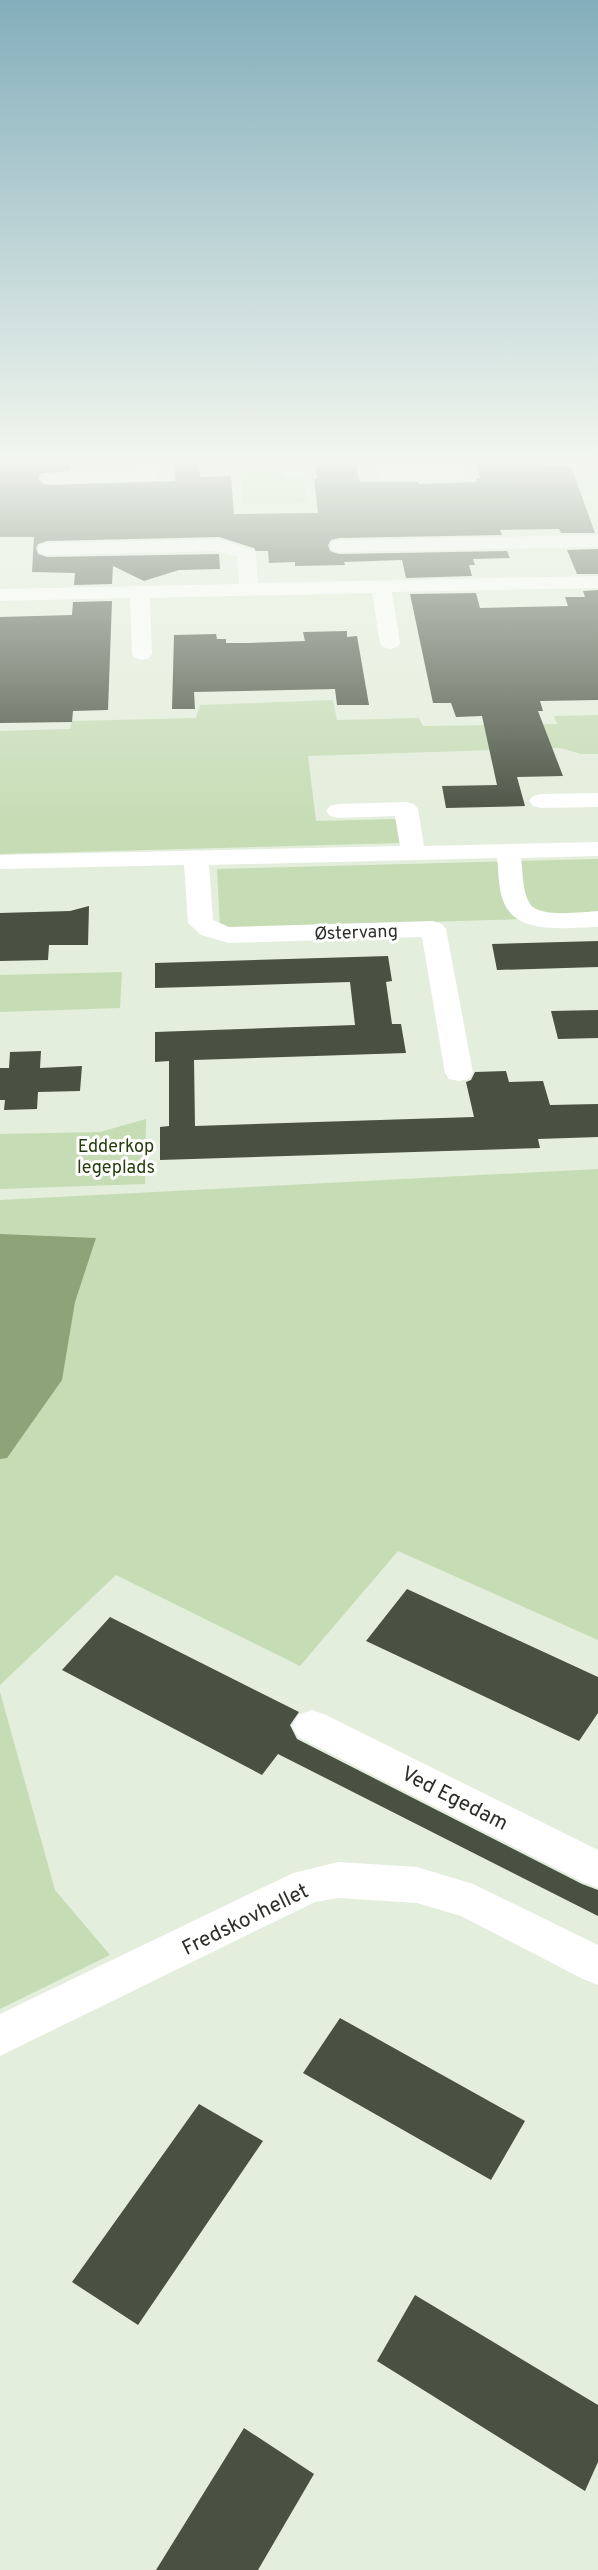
<svg xmlns="http://www.w3.org/2000/svg" width="598" height="2570" font-family="Overpass,sans-serif">
	<style>
		.green { fill: #c6dcb5 }
		.water { fill: #8ca478 }
		.building { fill: #485142 }
		.lines { fill: none; stroke-linecap: round; stroke-linejoin: round }
		.minor { fill: #fff; fill-rule: evenodd }
		.labels { text-anchor: middle; stroke-width: 6; stroke-linejoin: round; paint-order: stroke }
		.street-label { font-size: 18px; fill: #2c2f29; stroke: #fff }
		.park-label { font-size: 18px; fill: #263e0d; stroke: #fff }
		.near-street-label { font-size: 21px; fill: #2c2f29; stroke: #fff }
	</style>
	<rect width="100%" height="100%" fill="#e4eedc"/>
	<path class="green" d="M 241,463 L 301,463 L 285,465 L 284,478 L 303,479 L 307,503 L 243,504 Z
		M 333,700 L 337,720 L 419,718 L 423,726 L 557,724 L 554,716 L 598,715 L 598,754 L 581,754 L 560,748 L 308,756 L 316,821 L 397,819 L 401,843 L 0,854 L 0,731 L 70,729 L 72,721 L 196,718 L 200,705 Z
		M 598,859 L 598,917 L 220,928 L 217,869 Z
		M 122,972 L 120,1008 L 0,1012 L 0,975 Z
		M 146,1119 L 145,1184 L 0,1189 L 0,1134 L 100,1132 Z
		M 598,1169 L 598,1640 L 398,1551 L 300,1666 L 116,1575 L 0,1685 L 0,1200 Z
		M 0,1692 L 55,1890 L 110,1955 L 0,2009 Z"/>
	<path class="water" d="M 0,1234 L 96,1238 L 75,1302 L 62,1380 L 7,1458 L 0,1459 Z"/>
	<path class="building" d="M 0,463 L 70,463 L 70,471 L 41,473 L 38,479 L 43,484 L 49,485 L 175,481 L 174,463 L 199,463 L 200,477 L 231,476 L 234,514 L 318,513 L 314,479 L 317,479 L 315,463 L 355,463 L 360,482 L 418,482 L 418,484 L 477,482 L 476,478 L 480,478 L 476,464 L 543,463 L 544,466 L 571,466 L 595,533 L 561,533 L 559,529 L 500,530 L 502,535 L 339,538 L 331,540 L 328,545 L 330,551 L 339,554 L 507,551 L 510,558 L 473,559 L 475,565 L 469,565 L 472,576 L 406,578 L 402,560 L 344,562 L 345,565 L 295,566 L 295,562 L 269,563 L 268,551 L 256,551 L 254,548 L 219,537 L 47,541 L 38,544 L 36,548 L 38,554 L 47,557 L 219,554 L 220,569 L 179,570 L 144,581 L 113,566 L 112,584 L 74,585 L 75,573 L 32,572 L 34,537 L 0,537 Z
		M 598,549 L 598,574 L 577,574 L 567,550 Z
		M 598,590 L 598,700 L 540,701 L 543,711 L 538,711 L 563,776 L 517,777 L 525,806 L 446,808 L 442,786 L 497,785 L 482,716 L 456,717 L 451,703 L 433,703 L 410,594 L 476,593 L 480,608 L 568,606 L 565,597 L 585,597 L 583,591 Z
		M 112,601 L 108,710 L 73,711 L 72,722 L 0,723 L 0,617 L 72,615 L 73,602 Z
		M 347,631 L 347,637 L 357,636 L 369,705 L 337,705 L 335,689 L 194,692 L 195,709 L 172,709 L 174,635 L 216,634 L 217,639 L 226,639 L 226,643 L 249,643 L 305,641 L 303,632 Z
		M 89,906 L 88,945 L 49,945 L 48,960 L 0,961 L 0,913 L 70,911 Z
		M 598,941 L 598,967 L 497,970 L 492,944 Z
		M 388,956 L 392,981 L 386,982 L 392,1024 L 401,1024 L 406,1053 L 194,1060 L 195,1126 L 474,1117 L 466,1082 L 471,1080 L 475,1072 L 506,1071 L 509,1082 L 543,1081 L 550,1105 L 598,1104 L 598,1137 L 538,1139 L 540,1148 L 160,1160 L 160,1127 L 169,1126 L 169,1061 L 155,1062 L 155,1032 L 355,1025 L 350,982 L 155,988 L 155,963 Z
		M 598,1010 L 598,1038 L 558,1039 L 551,1011 Z
		M 41,1051 L 40,1068 L 82,1066 L 80,1091 L 38,1092 L 37,1109 L 4,1110 L 5,1100 L 0,1100 L 0,1068 L 9,1068 L 10,1052 Z
		M 407,1589 L 598,1677 L 598,1713 L 579,1741 L 366,1641 Z
		M 110,1617 L 299,1712 L 290,1725 L 297,1739 L 582,1884 L 598,1890 L 598,1916 L 278,1754 L 262,1775 L 62,1670 Z
		M 340,2018 L 525,2121 L 491,2180 L 303,2073 Z
		M 199,2104 L 263,2141 L 138,2325 L 72,2282 Z
		M 415,2295 L 598,2405 L 598,2462 L 585,2491 L 377,2361 Z
		M 244,2428 L 314,2474 L 258,2570 L 156,2570 Z"/>
	<g class="lines">
		<path class="minor" d="M 141,463 L 157,463 L 158,477 L 155,481 L 49,483 L 43,482 L 40,478 L 43,474 L 49,473 L 140,472 Z
			M 376,463 L 392,463 L 394,470 L 459,469 L 465,470 L 468,474 L 465,478 L 459,479 L 386,480 L 380,479 Z
			M 598,535 L 598,547 L 339,552 L 332,550 L 330,546 L 332,542 L 339,540 Z
			M 219,539 L 253,550 L 256,554 L 258,583 L 598,576 L 598,588 L 392,592 L 400,643 L 397,647 L 390,649 L 383,647 L 380,643 L 372,593 L 150,598 L 152,654 L 149,658 L 142,660 L 135,658 L 132,654 L 130,598 L 0,601 L 0,589 L 239,584 L 237,557 L 217,551 L 47,555 L 40,553 L 38,549 L 40,545 L 47,543 Z
			M 598,793 L 598,807 L 541,808 L 533,806 L 529,801 L 533,796 L 541,794 Z
			M 406,802 L 414,804 L 418,809 L 424,846 L 598,842 L 598,856 L 521,858 C 523,871 522,892 530,904 C 539,918 583,912 598,911 L 598,927 C 570,927 520,936 505,905 C 498,892 499,873 497,858 L 209,865 L 213,920 L 229,927 L 433,921 L 442,924 L 446,929 L 473,1073 L 469,1079 L 459,1081 L 449,1079 L 445,1073 L 422,937 L 229,943 L 201,935 L 188,923 L 184,865 L 0,869 L 0,855 L 400,846 L 395,816 L 338,818 L 330,816 L 326,811 L 330,806 L 338,804 Z
			M 312,1710 L 326,1715 L 598,1850 L 598,1888 L 583,1882 L 298,1737 L 292,1726 L 298,1715 Z
			M 338,1862 L 417,1867 L 473,1884 L 598,1945 L 598,1985 L 583,1979 L 461,1916 L 417,1903 L 338,1898 L 315,1902 L 0,2056 L 0,2014 L 293,1873 Z"/>
	</g>
	<linearGradient id="sky" x2="0" y2="1"><stop stop-color="#83aebb"/><stop offset="0.56" stop-color="#f3f7ef"/><stop offset="1" stop-color="#f3f7ef" stop-opacity="0"/></linearGradient>
	<rect width="598" height="822" fill="url(#sky)"/>
	<g class="labels">
		<g class="street-label">
			<text transform="translate(356 932) rotate(-2)" y="6">Østervang</text>
		</g>
		<g class="park-label">
			<text x="116" y="1152">Edderkop<tspan x="116" dy="21">legeplads</tspan></text>
		</g>
		<g class="near-street-label">
			<text transform="translate(455 1798) rotate(27)" y="7">Ved Egedam</text>
			<text transform="translate(245 1919) rotate(-26)" y="7">Fredskovhellet</text>
		</g>
	</g>
</svg>
